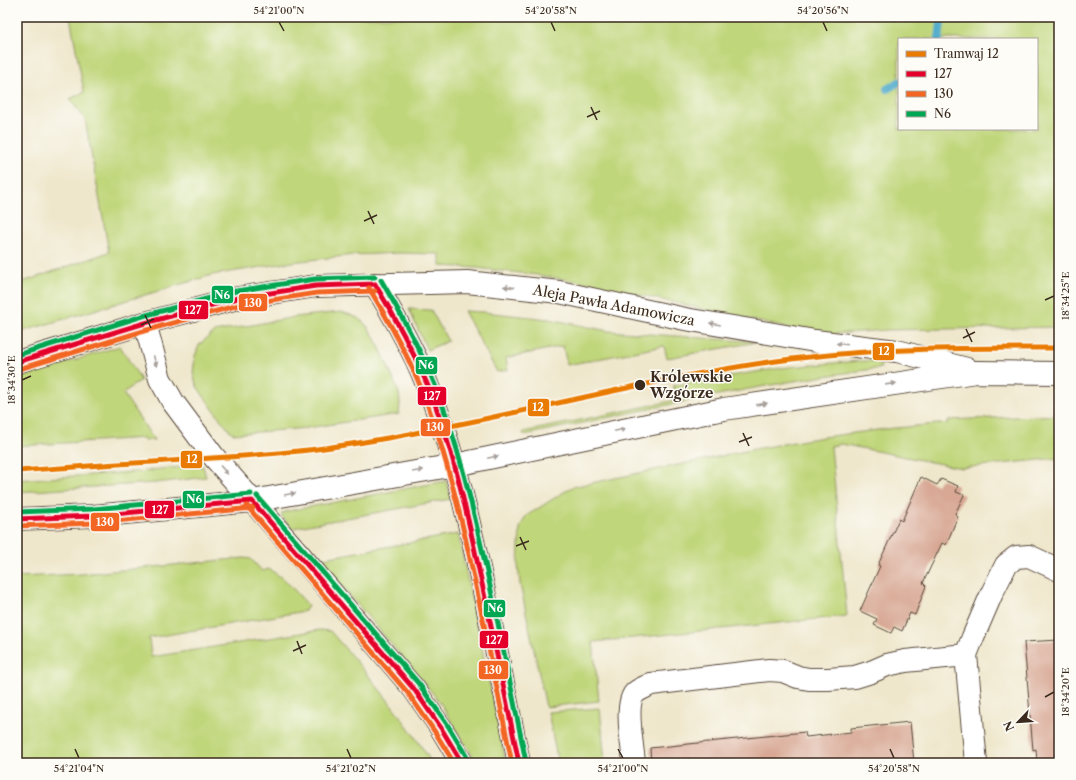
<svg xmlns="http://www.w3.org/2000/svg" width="1076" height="780" font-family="'Libre Caslon Text',serif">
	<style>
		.green { fill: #c0d67a; stroke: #7e804c; fill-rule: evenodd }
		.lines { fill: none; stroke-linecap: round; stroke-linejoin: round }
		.stream { stroke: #4ba9ca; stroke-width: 8 }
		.building { fill: #d8a894 }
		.minor-casing { stroke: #564638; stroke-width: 24 }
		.tertiary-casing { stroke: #564638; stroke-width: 24 }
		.secondary-casing { stroke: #564638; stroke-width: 24 }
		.minor { stroke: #fff; stroke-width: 22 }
		.tertiary { stroke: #fff; stroke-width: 22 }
		.secondary { stroke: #fff; stroke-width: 22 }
		.bus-1-casing { stroke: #fdfcf7; stroke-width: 8 }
		.bus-2-casing { stroke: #fdfcf7; stroke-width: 8 }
		.bus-3-casing { stroke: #fdfcf7; stroke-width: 8 }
		.bus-1 { stroke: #e4002b; stroke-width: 5 }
		.bus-2 { stroke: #f26522; stroke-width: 5 }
		.bus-3 { stroke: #00a651; stroke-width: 5 }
		.tram-1-casing { stroke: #fdfcf7; stroke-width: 8 }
		.tram-1 { stroke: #e97a02; stroke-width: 5 }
		.oneway { fill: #a79f9a }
		.ticks { fill: none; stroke: #3b2a1e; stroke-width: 1.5 }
		.stop-dot { fill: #3b2a1e; stroke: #fdfcf7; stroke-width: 1.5 }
		.labels { text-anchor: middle; stroke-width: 3; stroke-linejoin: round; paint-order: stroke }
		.street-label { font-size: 14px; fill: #3b2a1e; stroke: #fdfcf7 }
		.stop-label { font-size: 14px; font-weight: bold; fill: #3b2a1e; stroke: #fdfcf7; text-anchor: start }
		.line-badge { stroke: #fdfcf7; stroke-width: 1.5 }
		.badge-label { font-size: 11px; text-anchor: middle; font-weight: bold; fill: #fff }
		.neatline { fill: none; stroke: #3b2a1e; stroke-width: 1.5 }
		.ticks-label { font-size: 10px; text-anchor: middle; fill: #3b2a1e }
	</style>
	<rect width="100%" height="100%" fill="#fdfcf7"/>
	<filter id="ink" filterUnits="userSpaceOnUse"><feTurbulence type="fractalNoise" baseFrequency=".025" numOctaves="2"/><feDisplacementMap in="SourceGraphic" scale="8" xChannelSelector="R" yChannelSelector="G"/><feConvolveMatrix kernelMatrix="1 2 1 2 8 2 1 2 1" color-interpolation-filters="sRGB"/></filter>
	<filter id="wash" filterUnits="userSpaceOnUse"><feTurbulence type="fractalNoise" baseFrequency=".012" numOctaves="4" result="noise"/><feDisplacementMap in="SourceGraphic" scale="16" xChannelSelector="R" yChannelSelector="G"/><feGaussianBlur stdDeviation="0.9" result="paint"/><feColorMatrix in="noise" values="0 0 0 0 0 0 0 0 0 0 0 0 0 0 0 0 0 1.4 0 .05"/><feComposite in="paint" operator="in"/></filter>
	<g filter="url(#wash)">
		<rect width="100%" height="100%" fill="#efe7cc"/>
		<path class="green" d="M 70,17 L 1059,17 L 1059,327 L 887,330 L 818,335 L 587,283 L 537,275 L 477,268 L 440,266 L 440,254 L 400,253 L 354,255 L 292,262 L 212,275 L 17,333 L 17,284 L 109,252 L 85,119 L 70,99 L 84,92 ZM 899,39 L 1037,39 L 1037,129 L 899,129 Z
			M 409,309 L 431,310 L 448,341 L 427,350 Z
			M 464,311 L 483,312 L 549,319 L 608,331 L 757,342 L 667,358 L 664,346 L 567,365 L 563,346 L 506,358 L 508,370 L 497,372 Z
			M 341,312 C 348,314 355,316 361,320 C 376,332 391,375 399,393 L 400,403 L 399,414 L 307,428 L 233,434 L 223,423 L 198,388 L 195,381 L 193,373 L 195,356 L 199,345 L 214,332 L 295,317 Z
			M 120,346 L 141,380 L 123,393 L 154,440 L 145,440 L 144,438 L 17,446 L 17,378 Z
			M 859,361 L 874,361 L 880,363 L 881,368 C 761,383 642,411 524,435 L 523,432 L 676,400 L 673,386 L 736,375 L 789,367 Z
			M 1059,415 L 1059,458 L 961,468 L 841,444 L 831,446 L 847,616 L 593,642 L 599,701 L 546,707 L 520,584 L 518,565 L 520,528 L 526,516 L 572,487 L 760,448 L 823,437 L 885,429 L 949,423 L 948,420 Z
			M 192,466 L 203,466 L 206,477 L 156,483 L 17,492 L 17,480 L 150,471 L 150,470 Z
			M 446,481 L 451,499 L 292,528 L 282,517 L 282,513 L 288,511 Z
			M 458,534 L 506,763 L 477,763 L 439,701 L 422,680 L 319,559 Z
			M 244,558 L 251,559 L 262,571 L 269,569 L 285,580 L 308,605 L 305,611 L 149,638 L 151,657 L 320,630 L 330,631 C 367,673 403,716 432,763 L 20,763 L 17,739 L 17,577 L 82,574 Z
			M 600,708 L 605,763 L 558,763 L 548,712 Z"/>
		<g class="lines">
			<path class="stream" d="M 939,39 L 941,23 L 940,17
				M 887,89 L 899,82"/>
		</g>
		<g id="blocks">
			<path class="building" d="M 921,477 L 937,485 L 941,479 L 958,486 L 956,492 L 964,495 L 955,514 L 958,516 L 946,545 L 942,543 L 923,583 L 926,586 L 915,615 L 910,613 L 902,631 L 894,627 L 891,633 L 874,625 L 877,619 L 860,611 L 880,566 L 878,565 L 899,519 L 902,521 Z
				M 1059,640 L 1059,763 L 1037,763 L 1036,749 L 1033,750 L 1024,642 Z
				M 910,722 L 914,763 L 651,763 L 650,748 L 805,732 L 806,737 L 851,732 L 851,728 Z"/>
		</g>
	</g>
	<g filter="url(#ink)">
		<use href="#blocks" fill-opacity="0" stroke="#564638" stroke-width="1"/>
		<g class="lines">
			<g class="minor-casing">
				<path id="minor" d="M 634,763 C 633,748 624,704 635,693 C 639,689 646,687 651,684 L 769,670 L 783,671 L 798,677 L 809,679 L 828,679 L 855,677 L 871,672 L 887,665 L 905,661 L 966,655
					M 976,763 L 966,655 L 973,637 L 992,593 L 1006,565 L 1016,557 L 1029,556 L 1059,570"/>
			</g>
			<g class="tertiary-casing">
				<path id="tertiary" d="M 375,284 C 390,309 404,334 417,361 C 449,431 466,507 482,582 C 495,642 507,703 519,763
					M 145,323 L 160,379 L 173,402 L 214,457 L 298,553 L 414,689 L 441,728 L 462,763"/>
			</g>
			<g class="secondary-casing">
				<path id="secondary" d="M 17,362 L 145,323 L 238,298 L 316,286 L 467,282 L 559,292 L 685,319 L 815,341 L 897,351 L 967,369
					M 17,519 L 93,516 L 252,501 L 455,465 L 724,409 L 976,372 L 1059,373"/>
			</g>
			<use href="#minor" class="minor"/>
			<use href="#tertiary" class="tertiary"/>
			<use href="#secondary" class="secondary"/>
			<g class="bus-1-casing">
				<path id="bus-1" d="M 375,284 C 395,317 413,351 428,386 C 452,445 466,508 479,570 C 493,634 506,699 519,763
					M 17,362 L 145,323 L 238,298 L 316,286 L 375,284
					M 17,519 L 93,516 L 252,501 L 414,689 L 441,728 L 462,763"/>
			</g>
			<g class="bus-2-casing">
				<path id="bus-2" d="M 369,288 C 389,321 407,354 422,390 C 445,449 460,511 473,573 C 487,636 499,700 512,763
					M 19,369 L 147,330 L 239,305 L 317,293 L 375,291
					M 247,506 L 408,693 L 435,732 L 454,763
					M 17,526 L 94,523 L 253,508"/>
			</g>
			<g class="bus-3-casing">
				<path id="bus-3" d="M 381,280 C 401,314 420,349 435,385 C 459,445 473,509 487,572 C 501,635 513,698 526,762
					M 17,355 L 143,316 L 236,291 L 315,279 L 375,277
					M 257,496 L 419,684 L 447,724 L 468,759
					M 17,512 L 93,509 L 251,494"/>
			</g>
			<use href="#bus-1" class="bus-1"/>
			<use href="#bus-2" class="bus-2"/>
			<use href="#bus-3" class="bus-3"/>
			<g class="tram-1-casing">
				<path id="tram-1" d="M 17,471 C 73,467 130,463 186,460 C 237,456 288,454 338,446 C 483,425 624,383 769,362 C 865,348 962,348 1059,348"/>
			</g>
			<use href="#tram-1" class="tram-1"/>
		</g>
		<defs><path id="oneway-solid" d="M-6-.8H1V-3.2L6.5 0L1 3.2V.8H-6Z"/></defs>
		<g class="oneway">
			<use href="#oneway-solid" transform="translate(509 287) rotate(-174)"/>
			<use href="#oneway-solid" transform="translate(715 324) rotate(-170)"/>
			<use href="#oneway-solid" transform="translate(842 344) rotate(-173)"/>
			<use href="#oneway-solid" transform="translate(155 361) rotate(75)"/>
			<use href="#oneway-solid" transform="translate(891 384) rotate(-8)"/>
			<use href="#oneway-solid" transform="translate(762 404) rotate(-8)"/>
			<use href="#oneway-solid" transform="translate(620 430) rotate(-12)"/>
			<use href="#oneway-solid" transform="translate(493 457) rotate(-12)"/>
			<use href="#oneway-solid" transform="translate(224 470) rotate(49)"/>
			<use href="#oneway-solid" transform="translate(418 471) rotate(-10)"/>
			<use href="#oneway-solid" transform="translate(290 494) rotate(-10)"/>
		</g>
	</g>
	<path class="ticks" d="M 279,22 L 284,31M 551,22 L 555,31M 823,22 L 827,31M 591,107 L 597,120M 587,117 L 600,111M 368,211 L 374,224M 364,221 L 377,215M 1045,300 L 1054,296M 145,315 L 151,328M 141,325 L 154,319M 966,329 L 972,342M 963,338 L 975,332M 22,380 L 31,376M 743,433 L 749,446M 739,442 L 752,437M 520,537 L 526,550M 516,546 L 529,541M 297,641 L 302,654M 293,651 L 306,645M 1045,697 L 1054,692M 75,749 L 79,758M 347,749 L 351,758M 618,749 L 623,758M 890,749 L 894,758"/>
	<circle class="stop-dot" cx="640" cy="385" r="6"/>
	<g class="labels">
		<g class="street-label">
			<text transform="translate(614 305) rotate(11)" y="5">Aleja Pawła Adamowicza</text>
		</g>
		<g class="stop-label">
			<text x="650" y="382">Królewskie<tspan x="650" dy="16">Wzgórze</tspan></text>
		</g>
	</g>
	<g class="line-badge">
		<rect x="211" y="285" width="23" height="19" rx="4" fill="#00a651"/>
		<rect x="238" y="293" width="30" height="19" rx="4" fill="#f26522"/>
		<rect x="178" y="300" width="31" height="20" rx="4" fill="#e4002b"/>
		<rect x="872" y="342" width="23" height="19" rx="4" fill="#e97a02"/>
		<rect x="415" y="356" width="23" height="19" rx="4" fill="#00a651"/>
		<rect x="417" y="386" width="30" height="20" rx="4" fill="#e4002b"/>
		<rect x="527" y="398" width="23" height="19" rx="4" fill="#e97a02"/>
		<rect x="420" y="418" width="31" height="19" rx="4" fill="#f26522"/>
		<rect x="180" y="450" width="23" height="19" rx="4" fill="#e97a02"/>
		<rect x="182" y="490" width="23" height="19" rx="4" fill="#00a651"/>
		<rect x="144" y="500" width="31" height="19" rx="4" fill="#e4002b"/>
		<rect x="90" y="512" width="30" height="20" rx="4" fill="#f26522"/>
		<rect x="483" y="599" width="23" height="19" rx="4" fill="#00a651"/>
		<rect x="479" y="630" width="30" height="19" rx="4" fill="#e4002b"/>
		<rect x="478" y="660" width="31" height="20" rx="4" fill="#f26522"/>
	</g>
	<g class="badge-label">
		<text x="222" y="299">N6</text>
		<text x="253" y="307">130</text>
		<text x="193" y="314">127</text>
		<text x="884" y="355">12</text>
		<text x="426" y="369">N6</text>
		<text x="432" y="400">127</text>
		<text x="538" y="411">12</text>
		<text x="435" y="431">130</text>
		<text x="192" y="463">12</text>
		<text x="194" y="503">N6</text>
		<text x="160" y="514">127</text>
		<text x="105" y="526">130</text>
		<text x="495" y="612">N6</text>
		<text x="494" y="644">127</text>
		<text x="493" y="674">130</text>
	</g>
	<rect width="1076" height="780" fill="none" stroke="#fdfcf7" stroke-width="44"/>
	<rect x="898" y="38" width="140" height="92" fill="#fdfcf7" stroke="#afa8a0"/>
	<rect x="906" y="51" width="20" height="6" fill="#e97a02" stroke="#afa8a0"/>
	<text x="934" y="58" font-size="12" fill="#3b2a1e">Tramwaj 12</text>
	<rect x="906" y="71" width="20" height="6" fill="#e4002b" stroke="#afa8a0"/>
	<text x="934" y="78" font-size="12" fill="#3b2a1e">127</text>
	<rect x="906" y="91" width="20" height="6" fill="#f26522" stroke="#afa8a0"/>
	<text x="934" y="98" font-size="12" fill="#3b2a1e">130</text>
	<rect x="906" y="111" width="20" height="6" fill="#00a651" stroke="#afa8a0"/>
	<text x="934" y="118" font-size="12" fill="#3b2a1e">N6</text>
	<g transform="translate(1018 722) rotate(245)" stroke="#fdfcf7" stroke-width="3" paint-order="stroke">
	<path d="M0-3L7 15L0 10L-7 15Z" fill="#3b2a1e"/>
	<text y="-6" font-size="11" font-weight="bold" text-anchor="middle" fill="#3b2a1e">N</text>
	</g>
	<rect x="22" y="22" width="1032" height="736" class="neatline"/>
	<g class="ticks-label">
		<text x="279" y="14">54°21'00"N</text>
		<text x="551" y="14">54°20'58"N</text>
		<text x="823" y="14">54°20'56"N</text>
		<text transform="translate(1065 296) rotate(-90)" y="4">18°34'25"E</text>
		<text transform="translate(11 380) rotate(-90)" y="4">18°34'30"E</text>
		<text transform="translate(1065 692) rotate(-90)" y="4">18°34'20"E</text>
		<text x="79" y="772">54°21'04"N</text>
		<text x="351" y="772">54°21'02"N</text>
		<text x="623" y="772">54°21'00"N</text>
		<text x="894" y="772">54°20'58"N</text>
	</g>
</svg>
